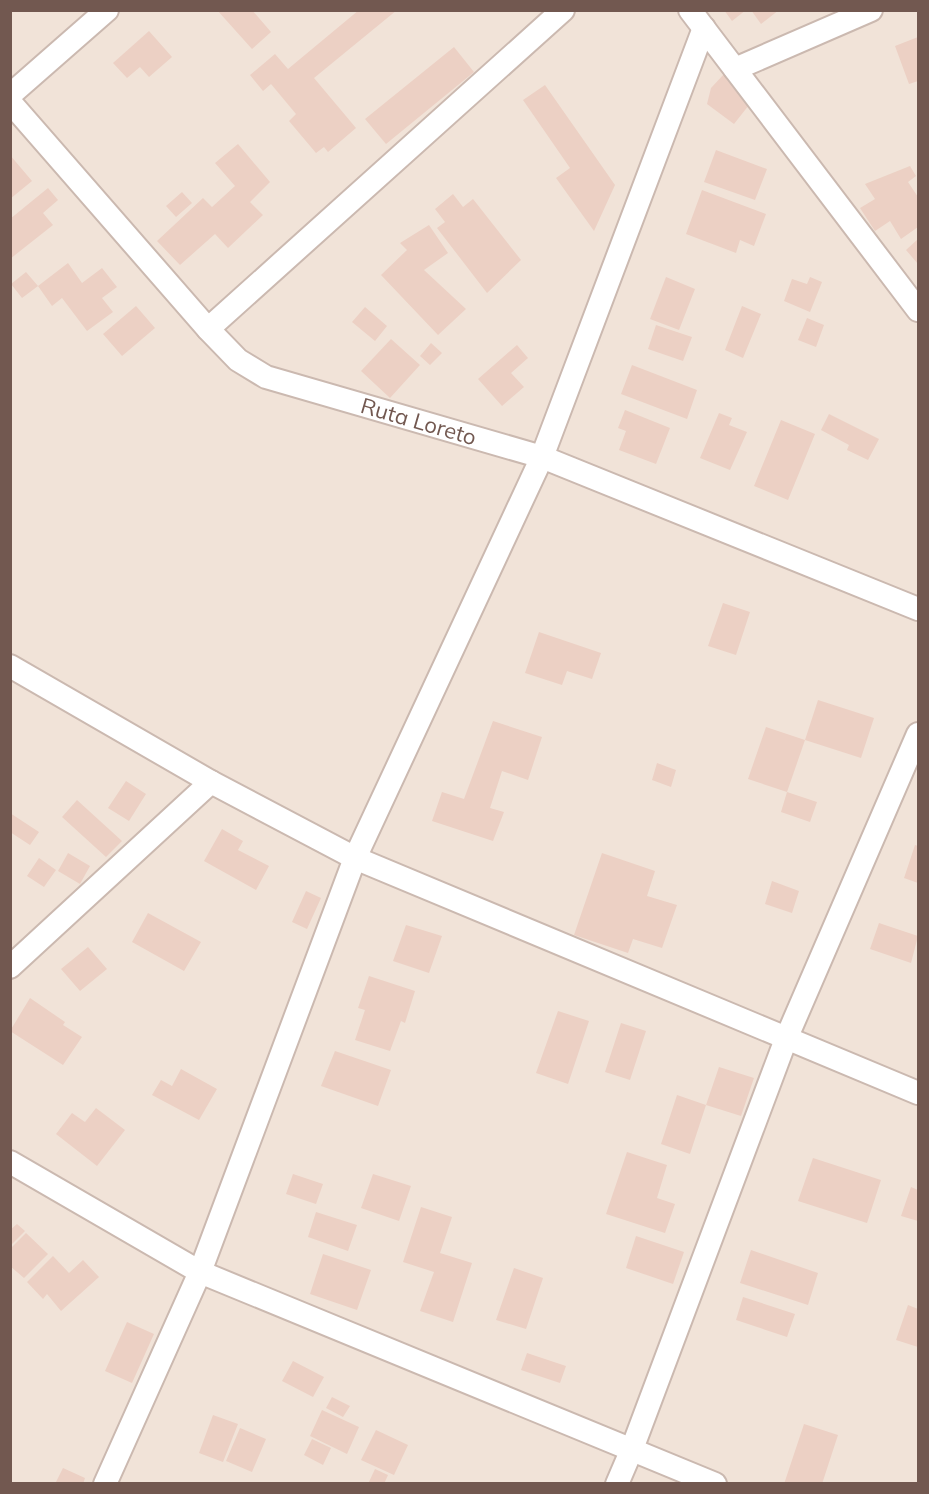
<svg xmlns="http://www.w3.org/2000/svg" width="929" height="1494" font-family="Mulish,sans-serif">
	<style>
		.residential { fill: #f1e3d8 }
		.building { fill: #ecd0c4 }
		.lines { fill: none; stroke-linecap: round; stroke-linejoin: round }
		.minor-casing { stroke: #cbb9b0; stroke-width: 26 }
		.minor { stroke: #fff; stroke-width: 22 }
		.labels { text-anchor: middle; stroke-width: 5; stroke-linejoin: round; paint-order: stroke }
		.street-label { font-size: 22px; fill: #725850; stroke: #fdf6ef }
	</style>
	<rect width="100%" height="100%" fill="#faf2e9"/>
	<path class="residential" d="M 11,11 L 918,11 L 918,1483 L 11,1483 Z"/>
	<path class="building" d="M 217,10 L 252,10 L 271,32 L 252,49 Z
		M 359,10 L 397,10 L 314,78 L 356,128 L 328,152 L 324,147 L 316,153 L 289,121 L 296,114 L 271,84 L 263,91 L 250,75 L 275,54 L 288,69 Z
		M 724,10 L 746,10 L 732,21 Z
		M 751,10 L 779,10 L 761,24 Z
		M 149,31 L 172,57 L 149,77 L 140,67 L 127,78 L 113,63 Z
		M 918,37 L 918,81 L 909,84 L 895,46 Z
		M 454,47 L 474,72 L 386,144 L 365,119 Z
		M 725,73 L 749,105 L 734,124 L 707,104 L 711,88 Z
		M 545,85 L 615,185 L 594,231 L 556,178 L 570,168 L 523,100 Z
		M 238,144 L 270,182 L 250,202 L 263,215 L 228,248 L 215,234 L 180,265 L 157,241 L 203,198 L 212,207 L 235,186 L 215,163 Z
		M 716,150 L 767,169 L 755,200 L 704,182 Z
		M 10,155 L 32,181 L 10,199 Z
		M 910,166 L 916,176 L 908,182 L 918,197 L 918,227 L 901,239 L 890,221 L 875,231 L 860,208 L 875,199 L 865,184 Z
		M 48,188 L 58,200 L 43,213 L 53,225 L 10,259 L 10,219 Z
		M 702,190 L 766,214 L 754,246 L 740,240 L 736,253 L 686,234 Z
		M 182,192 L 192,203 L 176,217 L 166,206 Z
		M 453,194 L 463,207 L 473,199 L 521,260 L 487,293 L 437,228 L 445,222 L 435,209 Z
		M 429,225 L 448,253 L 424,270 L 466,309 L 438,335 L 381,275 L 407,250 L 400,243 Z
		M 918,239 L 918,264 L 906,250 Z
		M 68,263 L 82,283 L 102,268 L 117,287 L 102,298 L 113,312 L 87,331 L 62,298 L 52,306 L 38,286 Z
		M 26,272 L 38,286 L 22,298 L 11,284 Z
		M 666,277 L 695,289 L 679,330 L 650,319 Z
		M 810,277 L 822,282 L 810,312 L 784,301 L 792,279 L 807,284 Z
		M 136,306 L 155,328 L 122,356 L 103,334 Z
		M 742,306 L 761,314 L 743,358 L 725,350 Z
		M 365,307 L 387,326 L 375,341 L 352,322 Z
		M 807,318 L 824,325 L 816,347 L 798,340 Z
		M 656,325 L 692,337 L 683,361 L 648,349 Z
		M 391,339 L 420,365 L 390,398 L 361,371 Z
		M 431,343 L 442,353 L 430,365 L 420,356 Z
		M 517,345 L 528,358 L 511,373 L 524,387 L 502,406 L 478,379 Z
		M 632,365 L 697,390 L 687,419 L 621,394 Z
		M 625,410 L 670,428 L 656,464 L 619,450 L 626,431 L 618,428 Z
		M 719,413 L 732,418 L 729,425 L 747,432 L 730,470 L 700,458 Z
		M 829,414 L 879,439 L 868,460 L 847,450 L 849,445 L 821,430 Z
		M 781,420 L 815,434 L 788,500 L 754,486 Z
		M 723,603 L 750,612 L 736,655 L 708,646 Z
		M 539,632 L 601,653 L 592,679 L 567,671 L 562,685 L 525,673 Z
		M 818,700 L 874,718 L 861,758 L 805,740 Z
		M 493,721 L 542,737 L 528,780 L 502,771 L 490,808 L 504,812 L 493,841 L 432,821 L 442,792 L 464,799 Z
		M 766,727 L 805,740 L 787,792 L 748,779 Z
		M 657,763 L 676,770 L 671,787 L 652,780 Z
		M 126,781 L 146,794 L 129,821 L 108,808 Z
		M 787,792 L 817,802 L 810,822 L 781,812 Z
		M 77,800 L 122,841 L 106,857 L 62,817 Z
		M 10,813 L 39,832 L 30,845 L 10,832 Z
		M 222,829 L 243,841 L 238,850 L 269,866 L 256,890 L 204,861 Z
		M 915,845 L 918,846 L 918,883 L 904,878 Z
		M 68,853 L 90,866 L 80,884 L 58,871 Z
		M 602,853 L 655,871 L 647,896 L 677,905 L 662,948 L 633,939 L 628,953 L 574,935 Z
		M 39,858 L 56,870 L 44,887 L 27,876 Z
		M 772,881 L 799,891 L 792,913 L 765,904 Z
		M 306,891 L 321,898 L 307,929 L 292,922 Z
		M 148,913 L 201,942 L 184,971 L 132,942 Z
		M 879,923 L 918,936 L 911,963 L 870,949 Z
		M 406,925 L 442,936 L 429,973 L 393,961 Z
		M 88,947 L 107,969 L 80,991 L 61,969 Z
		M 369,976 L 415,991 L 405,1023 L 401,1021 L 390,1051 L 355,1040 L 365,1010 L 358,1008 Z
		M 30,998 L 65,1022 L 63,1025 L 82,1037 L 63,1065 L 10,1031 Z
		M 558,1011 L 589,1021 L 568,1084 L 536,1073 Z
		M 621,1023 L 646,1031 L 630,1080 L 605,1072 Z
		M 335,1051 L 391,1070 L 378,1106 L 321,1086 Z
		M 719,1067 L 754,1078 L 741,1116 L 706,1105 Z
		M 181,1069 L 217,1089 L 199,1120 L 152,1095 L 161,1080 L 172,1086 Z
		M 677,1095 L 706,1105 L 690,1154 L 661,1144 Z
		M 96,1108 L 125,1130 L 97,1166 L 56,1134 L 72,1113 L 85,1122 Z
		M 627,1152 L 667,1165 L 657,1198 L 675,1204 L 665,1233 L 606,1214 Z
		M 813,1158 L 881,1180 L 867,1223 L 798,1201 Z
		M 293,1174 L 323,1184 L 316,1204 L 286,1194 Z
		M 373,1174 L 411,1186 L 399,1221 L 361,1208 Z
		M 911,1187 L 918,1190 L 918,1221 L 901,1216 Z
		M 421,1207 L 452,1217 L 440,1253 L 472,1263 L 453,1322 L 420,1311 L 434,1272 L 403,1262 Z
		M 316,1212 L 357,1225 L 348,1251 L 308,1237 Z
		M 17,1224 L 25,1231 L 10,1246 L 10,1230 Z
		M 26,1233 L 48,1254 L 24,1278 L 10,1266 L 10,1249 Z
		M 636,1236 L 684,1252 L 673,1284 L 626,1268 Z
		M 751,1250 L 818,1273 L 808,1305 L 740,1283 Z
		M 323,1254 L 371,1270 L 357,1310 L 310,1294 Z
		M 53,1256 L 69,1273 L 83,1260 L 99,1277 L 61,1311 L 47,1294 L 43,1299 L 27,1282 Z
		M 514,1268 L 543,1278 L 526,1329 L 496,1320 Z
		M 743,1297 L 795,1314 L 787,1337 L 736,1320 Z
		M 908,1305 L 918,1309 L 918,1347 L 896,1340 Z
		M 127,1322 L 154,1334 L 132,1383 L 105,1371 Z
		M 527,1353 L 566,1366 L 560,1383 L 521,1370 Z
		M 293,1361 L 324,1377 L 313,1397 L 282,1381 Z
		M 332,1397 L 350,1406 L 343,1417 L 326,1408 Z
		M 322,1410 L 359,1427 L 347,1454 L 310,1436 Z
		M 213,1415 L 238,1424 L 223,1462 L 199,1453 Z
		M 804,1424 L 838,1435 L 822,1484 L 784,1484 Z
		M 240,1428 L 266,1439 L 252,1472 L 226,1461 Z
		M 376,1430 L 408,1445 L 394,1475 L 361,1460 Z
		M 312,1439 L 331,1448 L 323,1465 L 304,1455 Z
		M 63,1468 L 85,1478 L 83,1484 L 55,1484 Z
		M 375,1469 L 388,1475 L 384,1484 L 368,1484 Z"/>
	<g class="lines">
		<g class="minor-casing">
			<g id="minor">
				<path d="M 690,10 L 918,310"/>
				<path d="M 735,69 L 871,10"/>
				<path d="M 10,95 L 107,10"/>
				<path id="s1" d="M 10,102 L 208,329 L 238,360 L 266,377 L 542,457 L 918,609"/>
				<path d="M 208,329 L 563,10"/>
				<path d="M 10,666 L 211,782 L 355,858 L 918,1093"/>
				<path d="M 10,967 L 211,782"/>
				<path d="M 10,1162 L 200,1272 L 715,1484"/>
				<path d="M 105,1484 L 200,1272 L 355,858 L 542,457 L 704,28"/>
				<path d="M 617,1484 L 632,1449 L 786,1039 L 918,734"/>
			</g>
		</g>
		<use href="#minor" class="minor"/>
	</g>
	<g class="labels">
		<g class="street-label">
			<text dy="8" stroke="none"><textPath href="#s1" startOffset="536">Ruta Loreto</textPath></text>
		</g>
	</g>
	<rect width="929" height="1494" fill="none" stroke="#725850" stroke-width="24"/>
</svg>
